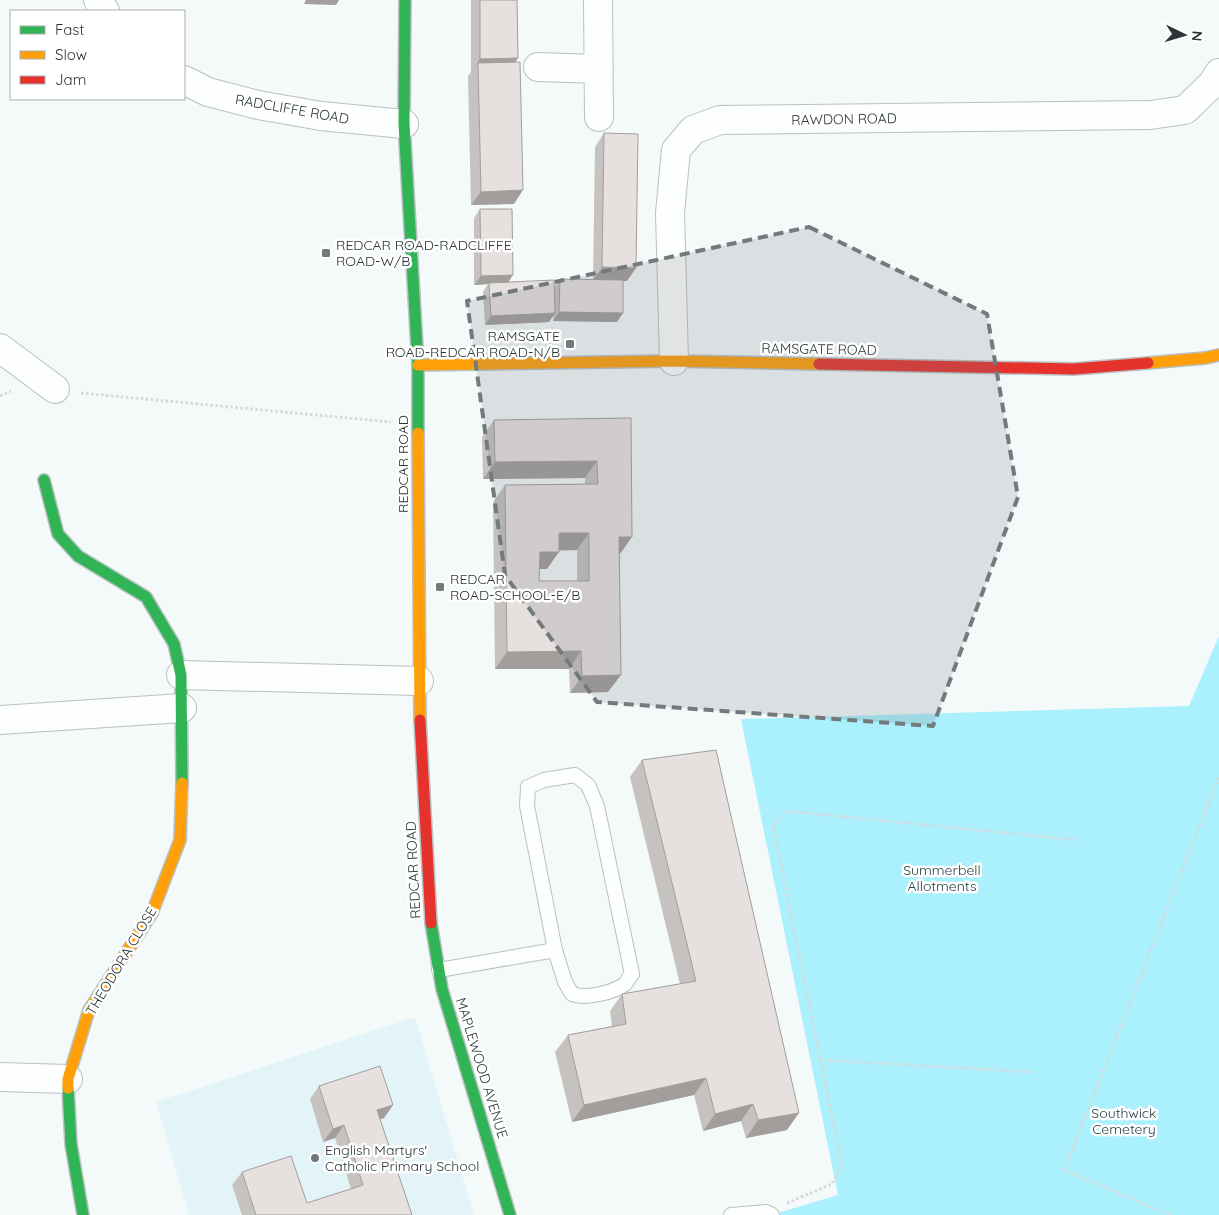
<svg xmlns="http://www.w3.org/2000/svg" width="1219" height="1215" font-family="Quicksand,sans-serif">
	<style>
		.built { fill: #e3f4f8 }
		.green { fill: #aaf1fd }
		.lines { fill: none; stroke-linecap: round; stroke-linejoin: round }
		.lane-casing { stroke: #bac1c2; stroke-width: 16 }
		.street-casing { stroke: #bac1c2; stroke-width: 30 }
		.fast-casing { stroke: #bac1c2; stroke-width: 14 }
		.slow-casing { stroke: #bac1c2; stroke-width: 14 }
		.jam-casing { stroke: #bac1c2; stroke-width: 14 }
		.path { stroke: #d7d9d9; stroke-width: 3; stroke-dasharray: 2.5 2.5; stroke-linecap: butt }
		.lane { stroke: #fdfefe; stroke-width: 14 }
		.street { stroke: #fdfefe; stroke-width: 28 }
		.fast { stroke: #30b455; stroke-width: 11 }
		.slow { stroke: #ff9f0a; stroke-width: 11 }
		.jam { stroke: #e5322d; stroke-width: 11 }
		.wall { fill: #c6c2c0; fill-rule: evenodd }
		.shaded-wall { fill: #a19e9c }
		.building { fill: #e6e1df; stroke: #a19e9c; fill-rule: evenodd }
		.marked { fill: #727a7c; fill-opacity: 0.2; stroke: #727a7c; stroke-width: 4; stroke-dasharray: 10 6; stroke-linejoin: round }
		.poi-dot { fill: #727a7c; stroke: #fff; stroke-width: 2 }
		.labels { text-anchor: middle; stroke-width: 5; stroke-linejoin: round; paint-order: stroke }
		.street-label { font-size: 14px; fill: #2c3638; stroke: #fff }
		.poi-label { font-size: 14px; fill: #2c3638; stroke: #fff; text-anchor: start }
		.park-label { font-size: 14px; fill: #274044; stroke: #fff }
	</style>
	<rect width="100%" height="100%" fill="#f4f9fa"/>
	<path class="built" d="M 415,1017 L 474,1215 L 189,1215 L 156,1102 Z"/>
	<path class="green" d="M 1219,636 L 1219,1215 L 771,1215 L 838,1195 L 741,719 L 1189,706 Z"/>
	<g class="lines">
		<g class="lane-casing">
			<path id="lane" d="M 439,970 L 555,950 L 527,806 L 528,787 L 544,780 L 575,775 L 588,785 L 597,806 L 632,974 C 629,977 627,981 625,984 C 613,993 585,999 572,994 L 565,982 L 555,950
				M 731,1215 L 766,1212 L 772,1215"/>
		</g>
		<g class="street-casing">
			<path id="street" d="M 98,0 L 105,11
				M 598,0 L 599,117
				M 538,67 L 599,69
				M 184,80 L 208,92 L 258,105 L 321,116 L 404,124
				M 0,348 L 55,389
				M 674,361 L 670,213 L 676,150 L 693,130 L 720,120 L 1150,115 L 1185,110 L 1212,84 L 1219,73
				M 181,675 L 419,681
				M 0,720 L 182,708
				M 0,1077 L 68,1079"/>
		</g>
		<g class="fast-casing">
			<path id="fast" d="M 405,0 L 404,124 L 418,365 L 418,433
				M 44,480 L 58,534 L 78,556 L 146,597 L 174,644 L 181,675 L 182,783
				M 431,923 L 442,989 L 510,1215
				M 68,1088 L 71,1144 L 83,1215"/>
		</g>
		<g class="slow-casing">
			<path id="slow" d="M 1148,363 L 1205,358 L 1219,355
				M 418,365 L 674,361 L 819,364
				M 418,433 L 420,720
				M 68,1088 L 68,1079 L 89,1010 L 152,913 L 180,840 L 182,783"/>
		</g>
		<g class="jam-casing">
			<path id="jam" d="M 819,364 L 1074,369 L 1148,363
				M 420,720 L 431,923"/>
		</g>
		<path class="path" d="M 81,393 L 391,422
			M 0,396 L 11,391
			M 820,1060 L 1033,1072
			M 787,1203 L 832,1184 L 842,1166 L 773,825 L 789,811 L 1077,840
			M 1170,1215 L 1064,1170 L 1219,777"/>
		<use href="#lane" class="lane"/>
		<use href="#street" class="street"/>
		<use href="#fast" class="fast"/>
		<use href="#slow" class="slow"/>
		<use href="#jam" class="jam"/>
	</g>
	<path class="wall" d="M 471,0 L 517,0 L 518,58 L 515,62 L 514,204 L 471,205 L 468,76 L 471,72 Z
		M 604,133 L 627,281 L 623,281 L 617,322 L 553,321 L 553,316 L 549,322 L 485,325 L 483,292 L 488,284 L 474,285 L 474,218 L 480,209 L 508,282 L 554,288 L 560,279 L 593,280 L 595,147 Z
		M 631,418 L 608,692 L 570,693 L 569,669 L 495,669 L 493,502 L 505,485 L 585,484 L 585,478 L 483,479 L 482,437 L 494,420 ZM 559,550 L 577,550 L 577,581 L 539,581 L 539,569 L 547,569 Z
		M 642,760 L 787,1130 L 746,1138 L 741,1121 L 703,1131 L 694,1095 L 572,1122 L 555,1052 L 568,1035 L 612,1026 L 610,1011 L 622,994 L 680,984 L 630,777 Z
		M 319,1086 L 393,1105 L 384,1118 L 380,1119 L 412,1215 L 242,1215 L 232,1185 L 242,1172 L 307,1203 L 351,1189 L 335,1138 L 323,1142 L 310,1099 Z"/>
	<path class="shaded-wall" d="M 306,0 L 339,0 L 336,5 L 304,4 Z
		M 518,58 L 508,72 L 478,63 L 471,72 L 480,59 Z
		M 523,190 L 514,204 L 471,205 L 481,192 Z
		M 602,267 L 636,268 L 627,281 L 593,281 Z
		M 513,275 L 507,284 L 489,283 L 488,284 L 474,285 L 481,276 Z
		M 559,312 L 623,313 L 617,322 L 553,321 Z
		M 555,313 L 549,322 L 485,325 L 491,316 Z
		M 597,461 L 585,478 L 483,479 L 495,462 Z
		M 559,533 L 589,533 L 577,550 L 547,551 Z
		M 619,537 L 632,537 L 620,554 L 607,555 Z
		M 540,552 L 559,552 L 547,569 L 528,569 Z
		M 581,651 L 569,669 L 495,669 L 507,652 Z
		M 621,675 L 608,692 L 570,693 L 582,676 Z
		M 706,1078 L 694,1095 L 572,1122 L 584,1105 Z
		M 753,1104 L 741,1121 L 703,1131 L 715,1114 Z
		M 393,1105 L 384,1118 L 368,1123 L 377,1110 Z
		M 799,1113 L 787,1130 L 746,1138 L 758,1120 Z
		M 344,1125 L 335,1138 L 323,1142 L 333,1129 Z"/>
	<path class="building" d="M 480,0 L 517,0 L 518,58 L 480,59 Z
		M 520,62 L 523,190 L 481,192 L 478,63 Z
		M 604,133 L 638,134 L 636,268 L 602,267 Z
		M 480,209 L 512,209 L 513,275 L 481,276 Z
		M 560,279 L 623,280 L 623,313 L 559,312 Z
		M 554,280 L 555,313 L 491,316 L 489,283 Z
		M 631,418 L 632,537 L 619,537 L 621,675 L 582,676 L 581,651 L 507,652 L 505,485 L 598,484 L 597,461 L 495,462 L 494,420 ZM 559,533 L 589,533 L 589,581 L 539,581 L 540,552 L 559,552 Z
		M 716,750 L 799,1113 L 758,1120 L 753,1104 L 715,1114 L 706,1078 L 584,1105 L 568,1035 L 626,1024 L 622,994 L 696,981 L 642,760 Z
		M 380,1066 L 393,1105 L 377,1110 L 412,1215 L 256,1215 L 242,1172 L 291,1156 L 307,1203 L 363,1185 L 344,1125 L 333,1129 L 319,1086 Z"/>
	<path class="marked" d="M 809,227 L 987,314 L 1018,497 L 933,726 L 597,702 L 505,575 L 467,301 Z"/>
	<g class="poi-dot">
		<rect x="321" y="248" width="10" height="10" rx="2.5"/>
		<rect x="565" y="339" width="10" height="10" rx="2.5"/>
		<rect x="435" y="582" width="10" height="10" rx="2.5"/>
		<circle cx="315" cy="1158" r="5"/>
	</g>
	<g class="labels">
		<g class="street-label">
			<text transform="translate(292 109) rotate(10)" y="5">RADCLIFFE ROAD</text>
			<text transform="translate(844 119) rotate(-1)" y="5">RAWDON ROAD</text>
			<text transform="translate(819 349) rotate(1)" y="5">RAMSGATE ROAD</text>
			<text transform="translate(403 464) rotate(-90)" y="5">REDCAR ROAD</text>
			<text transform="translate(413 870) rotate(-93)" y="5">REDCAR ROAD</text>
			<text transform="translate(121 961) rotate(-59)" y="5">THEODORA CLOSE</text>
			<text transform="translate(482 1068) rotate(73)" y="5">MAPLEWOOD AVENUE</text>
		</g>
		<g class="poi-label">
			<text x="336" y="250">REDCAR ROAD-RADCLIFFE<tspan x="336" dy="16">ROAD-W/B</tspan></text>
			<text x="560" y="341" text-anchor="end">RAMSGATE<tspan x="560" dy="16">ROAD-REDCAR ROAD-N/B</tspan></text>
			<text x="450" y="584">REDCAR<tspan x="450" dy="16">ROAD-SCHOOL-E/B</tspan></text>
			<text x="325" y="1155">English Martyrs'<tspan x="325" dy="16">Catholic Primary School</tspan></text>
		</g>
		<g class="park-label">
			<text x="942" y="875">Summerbell<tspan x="942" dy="16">Allotments</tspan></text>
			<text x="1124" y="1118">Southwick<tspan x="1124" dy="16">Cemetery</tspan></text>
		</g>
	</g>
	<rect x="10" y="10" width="175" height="90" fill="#ffffff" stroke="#abafaf"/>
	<rect x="20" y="26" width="25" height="8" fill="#30b455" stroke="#abafaf"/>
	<text x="55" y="35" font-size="15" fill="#2c3638">Fast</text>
	<rect x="20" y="51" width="25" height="8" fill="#ff9f0a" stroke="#abafaf"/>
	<text x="55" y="60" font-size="15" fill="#2c3638">Slow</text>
	<rect x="20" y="76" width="25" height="8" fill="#e5322d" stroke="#abafaf"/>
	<text x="55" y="85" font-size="15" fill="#2c3638">Jam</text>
	<g transform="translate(1184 35) rotate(95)" stroke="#ffffff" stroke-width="4" paint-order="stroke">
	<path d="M0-4L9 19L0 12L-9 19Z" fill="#2c3638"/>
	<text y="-8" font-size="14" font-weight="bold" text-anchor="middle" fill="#2c3638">N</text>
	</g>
</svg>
